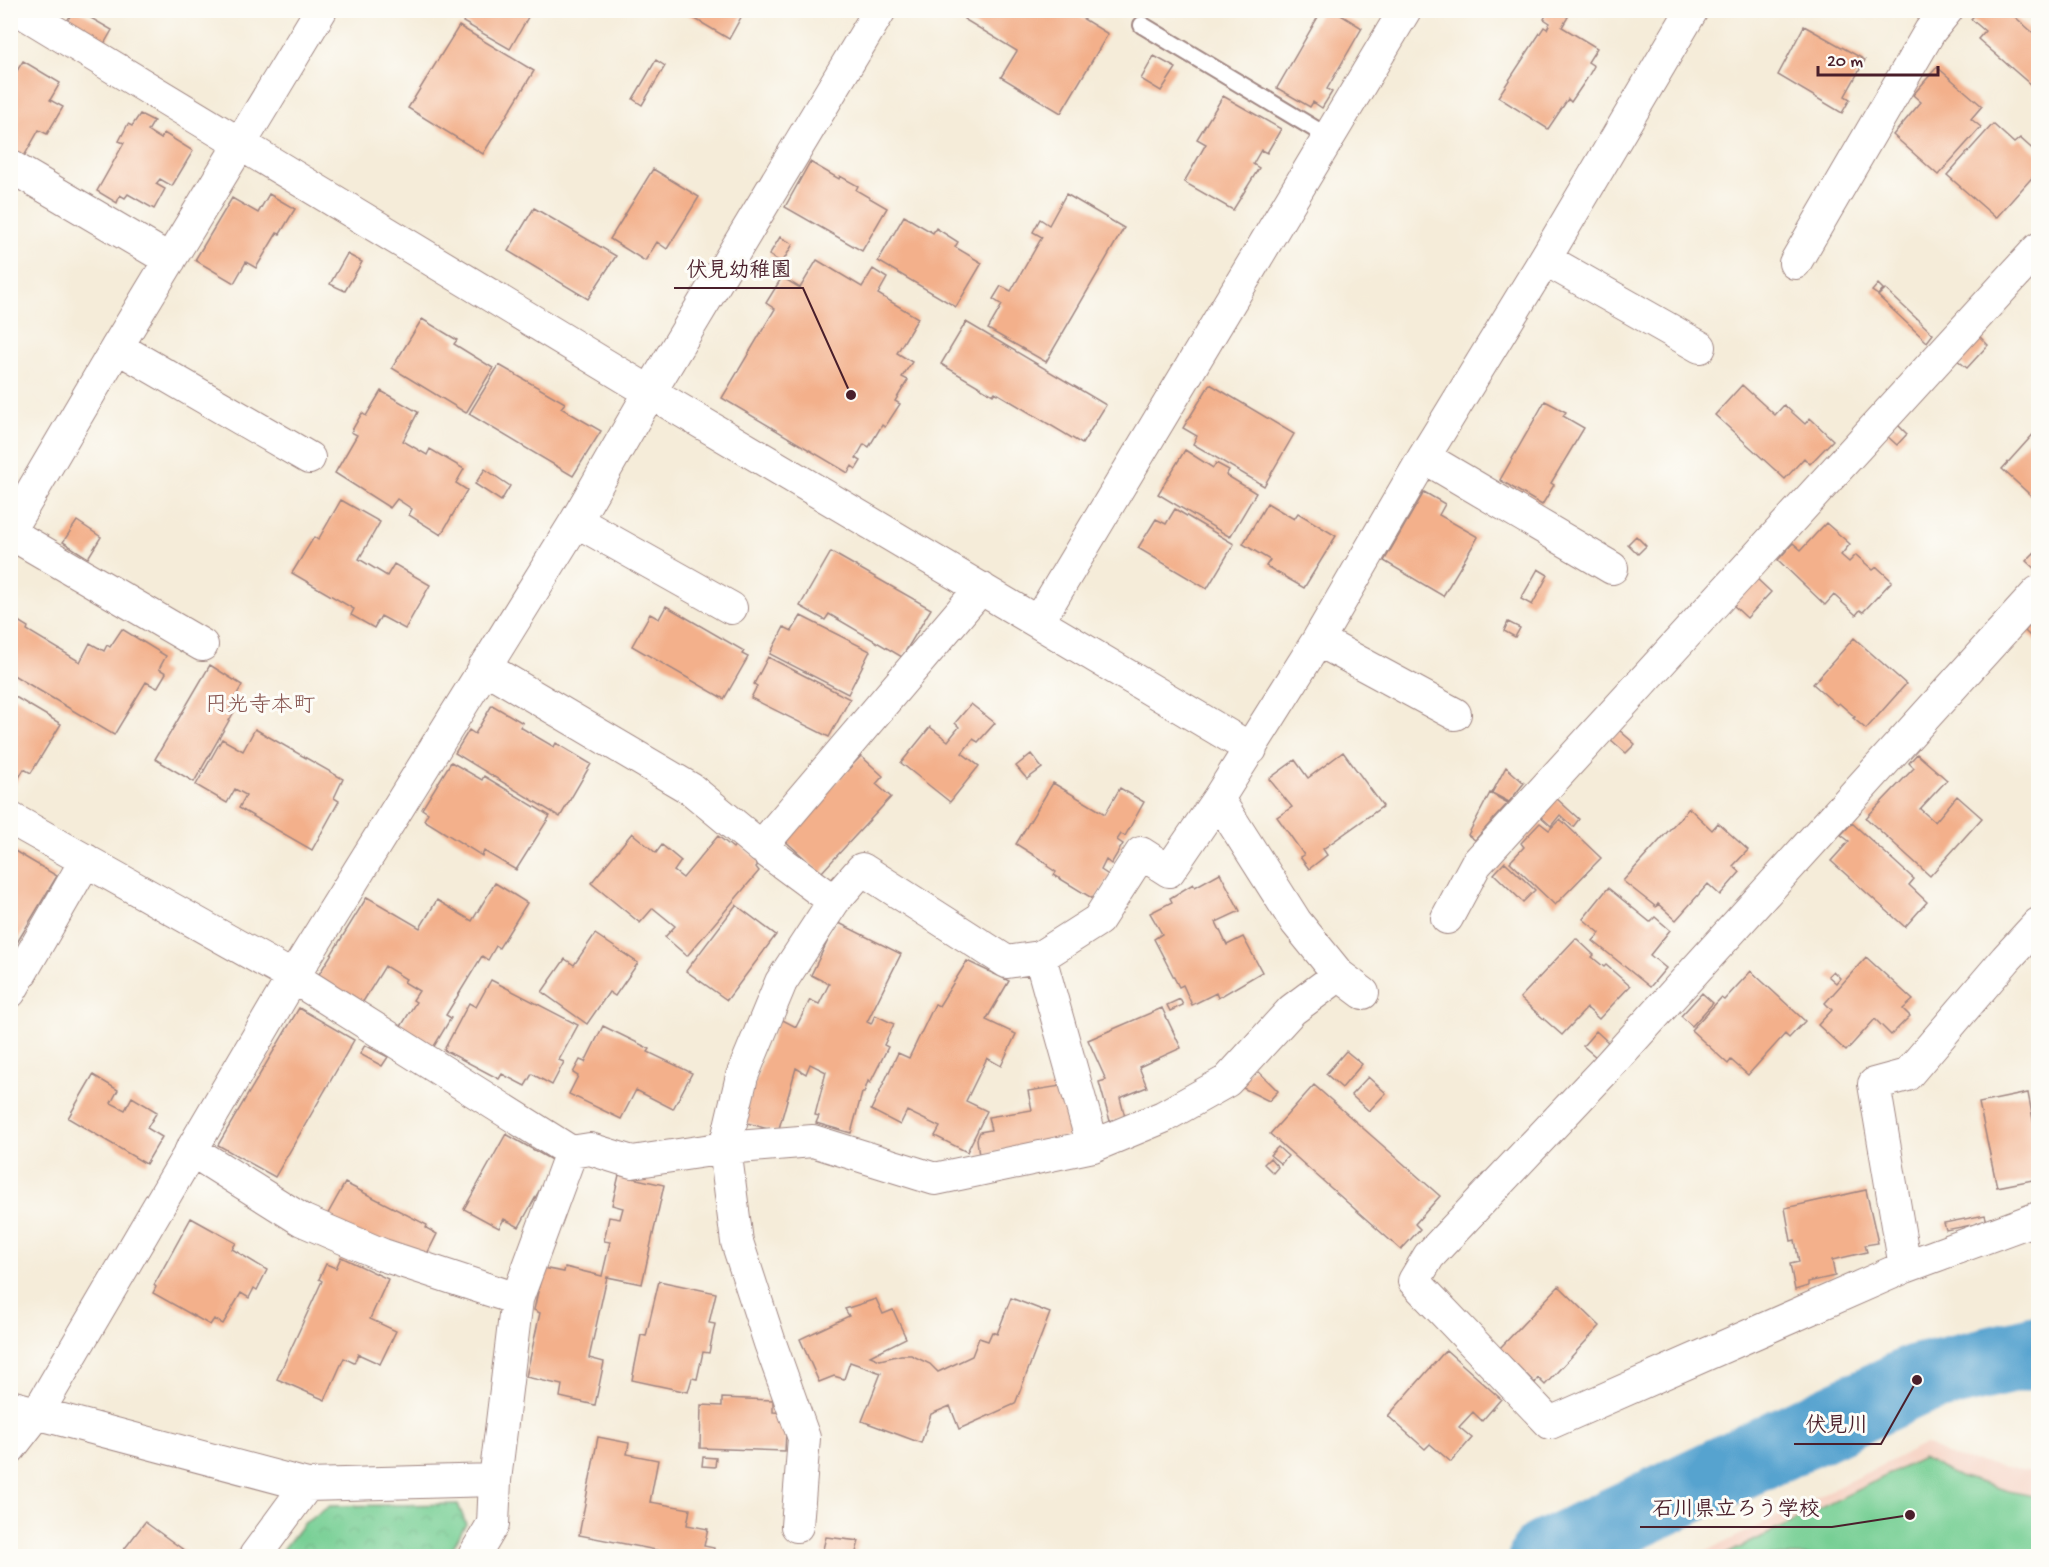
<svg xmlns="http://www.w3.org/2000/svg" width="2049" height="1567" font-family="'Gochi Hand','Klee One',sans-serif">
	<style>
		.built { fill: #f6d2c3 }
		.park { fill: url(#park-crowns); stroke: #607760; stroke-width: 1.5 }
		.garden { fill: #77cf94; stroke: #607760; stroke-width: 1.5 }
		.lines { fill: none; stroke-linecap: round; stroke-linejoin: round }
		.river { stroke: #57a3cf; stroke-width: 72 }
		.building { fill: #f3b08b }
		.service-casing { stroke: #a08682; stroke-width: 20 }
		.minor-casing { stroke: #a08682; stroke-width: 34 }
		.service { stroke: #fff; stroke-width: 16 }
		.minor { stroke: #fff; stroke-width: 32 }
		.labels { text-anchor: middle; stroke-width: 6; stroke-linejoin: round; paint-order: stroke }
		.quarter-label { font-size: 22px; fill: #85524d; stroke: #fdfcf7 }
		.leader { fill: none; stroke: #4a1f2b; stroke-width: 2 }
		.callout-dot { fill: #4a1f2b; stroke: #fdfcf7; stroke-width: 2 }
		.callout-label { font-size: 21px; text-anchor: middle; font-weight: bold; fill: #4a1f2b; stroke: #fdfcf7; stroke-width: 6; stroke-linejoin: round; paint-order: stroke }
	</style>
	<defs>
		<pattern id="park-crowns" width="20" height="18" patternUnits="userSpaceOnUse" patternTransform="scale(1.5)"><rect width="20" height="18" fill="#77cf94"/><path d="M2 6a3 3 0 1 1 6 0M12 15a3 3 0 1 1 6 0" fill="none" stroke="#68b180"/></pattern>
	</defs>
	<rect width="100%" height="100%" fill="#fdfcf7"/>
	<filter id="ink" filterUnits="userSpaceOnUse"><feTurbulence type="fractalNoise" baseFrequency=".0167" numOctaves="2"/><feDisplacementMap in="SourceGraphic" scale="12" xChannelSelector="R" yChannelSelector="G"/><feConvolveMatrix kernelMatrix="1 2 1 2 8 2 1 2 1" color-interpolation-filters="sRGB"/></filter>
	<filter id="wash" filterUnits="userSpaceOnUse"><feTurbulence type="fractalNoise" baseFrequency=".008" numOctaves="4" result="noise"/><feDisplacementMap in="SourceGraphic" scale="24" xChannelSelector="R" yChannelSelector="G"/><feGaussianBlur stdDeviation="1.35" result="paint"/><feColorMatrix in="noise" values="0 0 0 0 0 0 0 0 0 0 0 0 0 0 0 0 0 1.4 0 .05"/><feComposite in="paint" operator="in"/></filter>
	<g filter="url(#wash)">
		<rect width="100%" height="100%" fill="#f5ecd9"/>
		<path class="built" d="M 1925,1444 L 1955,1458 L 2038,1473 L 2038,1556 L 1697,1556 Z"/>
		<path class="park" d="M 458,1504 L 466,1524 L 448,1556 L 278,1556 L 303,1524 L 330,1506 Z"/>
		<path class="garden" d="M 1922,1458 L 1952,1474 L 2009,1491 L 2038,1497 L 2038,1556 L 1723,1556 Z"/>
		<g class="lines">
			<path class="river" d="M 1545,1556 L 1917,1380 L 2038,1351"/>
		</g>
		<g id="blocks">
			<path class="building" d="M 74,10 L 77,10 L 112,30 L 104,44 L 67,21 Z
				M 469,10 L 532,10 L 510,49 L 463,22 Z
				M 680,10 L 745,10 L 729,39 Z
				M 959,10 L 1069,10 L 1108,34 L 1061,113 L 1001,77 L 1017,51 L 964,19 L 966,15 Z
				M 1322,10 L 1333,10 L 1362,28 L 1327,89 L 1332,92 L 1322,108 L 1313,102 L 1310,107 L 1277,88 Z
				M 1549,10 L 1557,10 L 1568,17 L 1562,27 L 1597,48 L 1588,62 L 1594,66 L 1586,80 L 1571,102 L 1568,99 L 1548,129 L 1498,97 L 1544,27 L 1547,29 L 1550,23 L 1544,19 Z
				M 1979,10 L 2007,10 L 2038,37 L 2038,91 L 1978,39 L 1985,31 L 1971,19 Z
				M 459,26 L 534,71 L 483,154 L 408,108 Z
				M 1804,26 L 1865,60 L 1845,96 L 1850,99 L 1842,113 L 1778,75 Z
				M 1154,56 L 1176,68 L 1161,91 L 1141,79 Z
				M 656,60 L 665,66 L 642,105 L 633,99 Z
				M 23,61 L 60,83 L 50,100 L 63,107 L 47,134 L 39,130 L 23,158 L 10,151 L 10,82 Z
				M 1937,67 L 1982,106 L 1971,119 L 1981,127 L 1938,175 L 1893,135 L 1921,102 L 1913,95 Z
				M 1223,96 L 1281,129 L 1267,153 L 1261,150 L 1253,164 L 1259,168 L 1233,210 L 1184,182 L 1206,144 L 1197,139 Z
				M 140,114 L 154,121 L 148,131 L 161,139 L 164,133 L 193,151 L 172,186 L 160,179 L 156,184 L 165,189 L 154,209 L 128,194 L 125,198 L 120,195 L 117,203 L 97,191 L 124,143 L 119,141 L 128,124 L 132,126 Z
				M 1993,124 L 2014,143 L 2020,138 L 2038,154 L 2038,171 L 1996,218 L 1947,175 Z
				M 810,162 L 839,179 L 840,176 L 858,186 L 856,190 L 887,208 L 862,251 L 785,207 Z
				M 653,169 L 699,197 L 667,249 L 657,242 L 645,261 L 610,239 Z
				M 269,194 L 295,209 L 280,234 L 277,233 L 256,268 L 246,262 L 234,283 L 195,260 L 232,198 L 258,213 Z
				M 1066,194 L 1124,228 L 1046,362 L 988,329 L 1002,305 L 993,299 L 1001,286 L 1011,291 L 1042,237 L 1033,232 L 1040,219 L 1049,225 Z
				M 534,208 L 616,256 L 588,299 L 508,251 Z
				M 904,216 L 933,233 L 936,228 L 958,242 L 955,247 L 982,263 L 956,307 L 878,261 Z
				M 780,237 L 793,244 L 782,263 L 769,255 Z
				M 347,254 L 362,262 L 345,291 L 330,284 Z
				M 817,260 L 862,287 L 873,269 L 887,278 L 878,294 L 918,318 L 897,353 L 912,362 L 902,377 L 908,380 L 895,401 L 900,404 L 885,427 L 882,425 L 869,447 L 864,444 L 856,458 L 861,461 L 856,469 L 852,466 L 848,473 L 722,398 L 775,309 L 766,303 L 782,277 L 800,288 Z
				M 1878,284 L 1883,289 L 1878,295 L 1872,291 Z
				M 1885,289 L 1933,334 L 1927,342 L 1878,296 Z
				M 422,319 L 457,340 L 454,344 L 493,368 L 466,413 L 392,368 Z
				M 966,322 L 1106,405 L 1082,444 L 995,392 L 993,395 L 941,364 Z
				M 1978,335 L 1988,345 L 1967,368 L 1956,359 Z
				M 499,365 L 565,403 L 561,408 L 601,431 L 573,476 L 469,414 Z
				M 1210,384 L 1294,434 L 1264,486 L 1193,444 L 1197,436 L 1183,428 Z
				M 1742,385 L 1775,415 L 1784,405 L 1805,424 L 1810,418 L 1833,440 L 1810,464 L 1804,458 L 1785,479 L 1715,415 Z
				M 381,391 L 418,412 L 403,441 L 427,455 L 430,449 L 464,469 L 456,483 L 467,490 L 441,535 L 409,515 L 412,509 L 397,499 L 390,508 L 335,473 L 357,435 L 351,432 L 362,413 L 366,416 Z
				M 1545,401 L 1566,412 L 1563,416 L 1584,428 L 1551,483 L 1554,485 L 1542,505 L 1500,480 Z
				M 1897,424 L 1907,434 L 1897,445 L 1886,435 Z
				M 2038,429 L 2038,502 L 2002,469 Z
				M 1185,450 L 1213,468 L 1216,463 L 1229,470 L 1226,475 L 1256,493 L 1230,537 L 1158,494 Z
				M 485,469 L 510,486 L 501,501 L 475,484 Z
				M 1424,492 L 1445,504 L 1439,515 L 1478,537 L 1443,596 L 1384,561 Z
				M 341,500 L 380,522 L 359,559 L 387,576 L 394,564 L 430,585 L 405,629 L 381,616 L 374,628 L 351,615 L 354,609 L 292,573 L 314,537 L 318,540 Z
				M 1267,503 L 1294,519 L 1298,513 L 1336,536 L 1304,588 L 1266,566 L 1270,560 L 1243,544 Z
				M 1175,509 L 1234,544 L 1207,589 L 1138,548 L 1156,519 L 1166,524 Z
				M 77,521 L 101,537 L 88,558 L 63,542 Z
				M 1826,523 L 1850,544 L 1841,555 L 1849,562 L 1856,555 L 1873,570 L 1877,567 L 1892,581 L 1863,612 L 1860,610 L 1856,615 L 1834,595 L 1825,605 L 1778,560 L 1793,543 L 1801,550 Z
				M 1636,536 L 1646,546 L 1638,554 L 1628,544 Z
				M 831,552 L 931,609 L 902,657 L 829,614 L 825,620 L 800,606 Z
				M 2035,552 L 2038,556 L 2037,571 L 2026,561 Z
				M 1538,569 L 1548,575 L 1532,605 L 1521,599 Z
				M 1756,578 L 1771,592 L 1747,618 L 1733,605 Z
				M 666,606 L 744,651 L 742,654 L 748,657 L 724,699 L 632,646 L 650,614 L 659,619 Z
				M 10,616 L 28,627 L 27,630 L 80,662 L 90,643 L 104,651 L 107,645 L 110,647 L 122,629 L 166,656 L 159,669 L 166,673 L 157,688 L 146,682 L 114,735 L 10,673 Z
				M 801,616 L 870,651 L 848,694 L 770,654 L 784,627 L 792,631 Z
				M 1508,622 L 1520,628 L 1515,637 L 1504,631 Z
				M 2033,622 L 2038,627 L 2038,644 L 2025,631 Z
				M 1854,638 L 1906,684 L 1866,729 L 1853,718 L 1855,717 L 1839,703 L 1837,705 L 1813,684 Z
				M 768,657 L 850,699 L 829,737 L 751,698 L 757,686 L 754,684 Z
				M 210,665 L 242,685 L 230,707 L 235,710 L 194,782 L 155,759 Z
				M 12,695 L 61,724 L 31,773 L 24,769 L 14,786 L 10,784 L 10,698 Z
				M 971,704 L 995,723 L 978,742 L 973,739 L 962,753 L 979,766 L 950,802 L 901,763 L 930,727 L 948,741 L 959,727 L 955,723 Z
				M 492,705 L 523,723 L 520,727 L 554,747 L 556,743 L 591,764 L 560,817 L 455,753 L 469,730 L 475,734 Z
				M 255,729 L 343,779 L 334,798 L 339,801 L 312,850 L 239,808 L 246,795 L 235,789 L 227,803 L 196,785 L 222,739 L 243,751 Z
				M 1619,730 L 1635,744 L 1626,753 L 1610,739 Z
				M 1343,752 L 1383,806 L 1323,849 L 1327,855 L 1309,869 L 1300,857 L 1304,855 L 1277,817 L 1292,807 L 1269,779 L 1295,760 L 1308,778 Z
				M 1031,754 L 1042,768 L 1027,779 L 1016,766 Z
				M 1917,754 L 1947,780 L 1920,809 L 1935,822 L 1957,796 L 1982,818 L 1930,876 L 1866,818 L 1914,768 L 1909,763 Z
				M 861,756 L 883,776 L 876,784 L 891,797 L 821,873 L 782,838 Z
				M 451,762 L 482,780 L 484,776 L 550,816 L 516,870 L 484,851 L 482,856 L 424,820 L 428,813 L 422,809 Z
				M 1506,767 L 1524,783 L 1509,802 L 1492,793 Z
				M 1053,783 L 1105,814 L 1120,788 L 1144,802 L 1125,836 L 1121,834 L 1117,840 L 1123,844 L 1111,864 L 1106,860 L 1101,870 L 1110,876 L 1095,900 L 1054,875 L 1056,872 L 1047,866 L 1048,864 L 1016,844 Z
				M 1490,793 L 1508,803 L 1475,840 L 1468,835 Z
				M 1556,798 L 1579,819 L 1573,827 L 1560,815 L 1551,826 L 1540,816 Z
				M 1689,808 L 1712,830 L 1718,823 L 1748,850 L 1733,866 L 1740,872 L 1720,895 L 1708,884 L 1676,920 L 1658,904 L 1656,907 L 1623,881 Z
				M 1560,819 L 1601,858 L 1555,905 L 1510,862 L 1524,847 L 1521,843 L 1540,823 L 1549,830 Z
				M 1852,823 L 1914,879 L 1909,885 L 1927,902 L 1905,927 L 1831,861 L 1849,841 L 1841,835 Z
				M 632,833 L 656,853 L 662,845 L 681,861 L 674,871 L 683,878 L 718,836 L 733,848 L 737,843 L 760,862 L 756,867 L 759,871 L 687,956 L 665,937 L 675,926 L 653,908 L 640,923 L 591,883 Z
				M 13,850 L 57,876 L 12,951 L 10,950 L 10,855 Z
				M 1505,862 L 1535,890 L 1523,902 L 1494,874 Z
				M 1220,873 L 1240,911 L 1216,922 L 1227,945 L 1243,937 L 1262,972 L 1218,998 L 1216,993 L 1192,1005 L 1183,985 L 1179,987 L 1154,939 L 1162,934 L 1150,913 L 1172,902 L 1170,898 L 1193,884 L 1195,887 Z
				M 495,883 L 527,903 L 499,948 L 496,946 L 488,960 L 482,956 L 446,1015 L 451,1018 L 433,1048 L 400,1028 L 416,1002 L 413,1000 L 419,991 L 404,982 L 406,979 L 385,966 L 361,1005 L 316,979 L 367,897 L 420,928 L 437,900 L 472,921 Z
				M 1608,888 L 1650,922 L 1655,917 L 1670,930 L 1650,955 L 1666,968 L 1650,987 L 1593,941 L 1600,933 L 1583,919 Z
				M 736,905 L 776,935 L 727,1000 L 686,971 Z
				M 837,922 L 901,954 L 867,1022 L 871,1024 L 875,1015 L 894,1024 L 884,1045 L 888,1047 L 870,1083 L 868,1081 L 864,1093 L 862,1093 L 851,1133 L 816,1123 L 819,1116 L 815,1115 L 826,1072 L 810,1064 L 806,1074 L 796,1068 L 778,1132 L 741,1121 L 779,1018 L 796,1027 L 810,1000 L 819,1004 L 829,984 L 811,975 Z
				M 595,934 L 638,963 L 615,996 L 609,992 L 587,1024 L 542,992 L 565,959 L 574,965 Z
				M 1576,938 L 1594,955 L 1592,957 L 1604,967 L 1606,965 L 1630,986 L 1599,1019 L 1587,1008 L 1562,1035 L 1520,998 Z
				M 1866,957 L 1913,1000 L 1903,1009 L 1910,1016 L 1891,1035 L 1875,1019 L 1846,1051 L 1818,1025 L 1832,1010 L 1825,1003 Z
				M 967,961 L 1009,981 L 986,1020 L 1016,1034 L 1001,1066 L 987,1058 L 966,1101 L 987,1111 L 967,1152 L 935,1136 L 940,1127 L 907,1111 L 900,1125 L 871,1110 L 898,1053 L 909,1058 L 935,1004 L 939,1006 Z
				M 1751,971 L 1805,1021 L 1789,1038 L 1785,1034 L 1748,1075 L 1731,1060 L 1728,1064 L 1691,1030 L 1721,998 L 1724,1000 Z
				M 1833,971 L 1840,978 L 1836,983 L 1828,976 Z
				M 491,980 L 578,1025 L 559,1060 L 564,1062 L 552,1085 L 532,1074 L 525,1086 L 502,1074 L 499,1079 L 444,1050 L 469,1003 L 476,1007 Z
				M 1702,993 L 1713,1003 L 1692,1026 L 1681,1016 Z
				M 1180,999 L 1183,1005 L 1170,1011 L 1167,1005 Z
				M 299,1008 L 354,1040 L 275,1177 L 218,1145 Z
				M 1162,1008 L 1181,1048 L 1139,1067 L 1147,1087 L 1120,1098 L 1125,1117 L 1110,1121 L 1099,1082 L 1106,1080 L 1088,1040 Z
				M 603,1026 L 650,1049 L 648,1052 L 692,1073 L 673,1109 L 636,1090 L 621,1119 L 569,1094 L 578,1076 L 573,1073 L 580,1060 L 585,1062 Z
				M 1596,1031 L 1608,1042 L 1596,1057 L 1583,1046 Z
				M 365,1045 L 388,1057 L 382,1066 L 360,1054 Z
				M 1346,1051 L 1362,1064 L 1342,1088 L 1326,1074 Z
				M 1254,1067 L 1278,1091 L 1269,1101 L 1237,1085 Z
				M 93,1075 L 118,1090 L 111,1103 L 125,1110 L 132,1097 L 157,1112 L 147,1128 L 162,1137 L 146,1164 L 68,1118 Z
				M 1368,1077 L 1386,1093 L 1369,1111 L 1351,1095 Z
				M 1067,1085 L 1076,1135 L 979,1156 L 977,1139 L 980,1132 L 991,1130 L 988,1117 L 1032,1110 L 1028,1091 Z
				M 1314,1085 L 1440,1196 L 1415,1224 L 1420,1229 L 1401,1250 L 1270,1134 Z
				M 2028,1093 L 2038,1146 L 2038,1179 L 1997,1187 L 1979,1103 Z
				M 506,1134 L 555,1162 L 519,1227 L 504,1219 L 499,1228 L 464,1209 Z
				M 1278,1147 L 1288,1156 L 1281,1164 L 1270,1155 Z
				M 1270,1158 L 1278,1167 L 1273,1173 L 1264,1164 Z
				M 619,1175 L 664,1185 L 642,1284 L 607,1277 L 589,1358 L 604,1362 L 595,1405 L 560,1397 L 562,1385 L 526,1377 L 540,1313 L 534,1310 L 543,1268 L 564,1272 L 565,1267 L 602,1276 L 610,1242 L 604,1241 L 609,1217 L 620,1219 L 623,1208 L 612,1205 Z
				M 345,1183 L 427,1225 L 426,1228 L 437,1234 L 422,1264 L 325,1219 Z
				M 1866,1190 L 1878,1243 L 1865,1245 L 1867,1252 L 1832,1260 L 1835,1276 L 1808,1282 L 1808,1286 L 1795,1290 L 1790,1264 L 1799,1262 L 1795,1240 L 1791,1241 L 1785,1208 Z
				M 1985,1215 L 1987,1222 L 1946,1230 L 1944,1223 Z
				M 191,1218 L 236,1243 L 232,1249 L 267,1270 L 257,1290 L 254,1288 L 249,1298 L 241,1293 L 223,1324 L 214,1319 L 210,1325 L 153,1293 L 156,1287 L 154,1285 Z
				M 341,1257 L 388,1279 L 370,1319 L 396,1331 L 380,1364 L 358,1354 L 354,1363 L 344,1358 L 325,1400 L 277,1379 L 322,1281 L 319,1279 L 326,1264 L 336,1268 Z
				M 659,1281 L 716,1293 L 709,1323 L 715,1324 L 709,1353 L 703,1352 L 697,1379 L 692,1378 L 688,1392 L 632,1380 L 641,1335 L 646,1336 Z
				M 1559,1286 L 1600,1326 L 1545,1385 L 1538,1378 L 1535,1383 L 1500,1348 Z
				M 1011,1298 L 1050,1313 L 1015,1404 L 959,1429 L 950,1406 L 931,1414 L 921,1443 L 862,1421 L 881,1373 L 850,1362 L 844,1379 L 834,1376 L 819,1382 L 800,1339 L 849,1316 L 845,1309 L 876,1299 L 883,1314 L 893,1310 L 906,1338 L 870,1356 L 880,1360 L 901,1355 L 911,1355 L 930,1364 L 938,1372 L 972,1356 L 979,1338 L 988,1341 L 992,1332 L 997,1334 Z
				M 1446,1350 L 1501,1399 L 1482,1421 L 1473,1412 L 1459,1427 L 1472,1438 L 1451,1462 L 1430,1444 L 1425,1449 L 1388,1416 Z
				M 722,1398 L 773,1400 L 773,1412 L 787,1413 L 785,1451 L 700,1448 L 701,1405 L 722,1406 Z
				M 598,1437 L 629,1443 L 627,1454 L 658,1460 L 650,1502 L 690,1509 L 687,1525 L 708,1529 L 704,1546 L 714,1548 L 713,1556 L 687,1556 L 579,1535 Z
				M 703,1457 L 716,1458 L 715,1467 L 702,1466 Z
				M 145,1522 L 192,1556 L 119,1556 Z
				M 826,1537 L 859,1541 L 855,1556 L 831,1556 L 822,1553 Z"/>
		</g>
	</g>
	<g filter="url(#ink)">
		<use href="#blocks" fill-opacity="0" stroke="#a08682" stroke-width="1.5"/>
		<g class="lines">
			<g class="service-casing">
				<path id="service" d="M 1142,25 L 1330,138"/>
			</g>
			<g class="minor-casing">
				<path id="minor" d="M 19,10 L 650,392 L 1251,749
					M 10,166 L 170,260
					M 1545,259 L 1700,347
					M 1795,263 L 1930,31 L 1947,10
					M 117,347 L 309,458
					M 1424,457 L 1612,568
					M 576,521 L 731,608
					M 10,529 L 117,347 L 321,10
					M 10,533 L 202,645
					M 2038,592 L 1603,1072 L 1429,1256 L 1414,1281 L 1550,1423 L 1905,1267 L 1874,1084 L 1907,1075 L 2006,959 L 2038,924
					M 1038,622 L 1405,10
					M 1318,640 L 1455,714
					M 484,667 L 691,789 L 761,847 L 834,901 L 862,869 L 1007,962 L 1040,957 L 1098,920 L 1141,853 L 1169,871 L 1218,799
					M 10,818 L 293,977 L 571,1152 L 590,1149 L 632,1162 L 725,1148 L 813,1141 L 935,1179 L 1093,1146 L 1163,1117 L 1227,1081 L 1292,1010 L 1339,975
					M 761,847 L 981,588
					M 1447,918 L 1476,864 L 2038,249
					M 1040,957 L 1093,1146
					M 10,992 L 86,860
					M 1363,993 L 1339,975 L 1296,922 L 1218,799 L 1318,640 L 1424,457 L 1545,259 L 1692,10
					M 191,1150 L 302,1220 L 383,1255 L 517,1299
					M 1905,1267 L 2038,1218
					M 10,1406 L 307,1485 L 495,1480
					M 10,1448 L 38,1412 L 293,977 L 576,521 L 650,392 L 880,10
					M 797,1526 L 804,1438 L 770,1343 L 737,1242 L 725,1148 L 742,1076 L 781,982 L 834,901
					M 255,1556 L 307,1485
					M 474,1556 L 493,1524 L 495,1480 L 517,1299 L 571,1152"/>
			</g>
			<use href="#service" class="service"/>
			<use href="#minor" class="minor"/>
		</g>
	</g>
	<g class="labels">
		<g class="quarter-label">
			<text x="260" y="711">円光寺本町</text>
		</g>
	</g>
	<path class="leader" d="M851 395L803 288H674M1917 1380L1881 1444H1794M1910 1515L1832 1527H1640"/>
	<g class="callout-dot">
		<circle cx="851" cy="395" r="6"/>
		<circle cx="1917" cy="1380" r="6"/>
		<circle cx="1910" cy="1515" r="6"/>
	</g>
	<g class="callout-label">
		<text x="739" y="276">伏見幼稚園</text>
		<text x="1837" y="1431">伏見川</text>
		<text x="1736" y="1515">石川県立ろう学校</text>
	</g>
	<rect width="2049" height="1567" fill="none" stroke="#fdfcf7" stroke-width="36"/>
	<path d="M1818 66v9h120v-9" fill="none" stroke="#4a1f2b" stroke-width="3"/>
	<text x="1827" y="66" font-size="18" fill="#4a1f2b" stroke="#fdfcf7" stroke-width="4.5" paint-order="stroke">20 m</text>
</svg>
